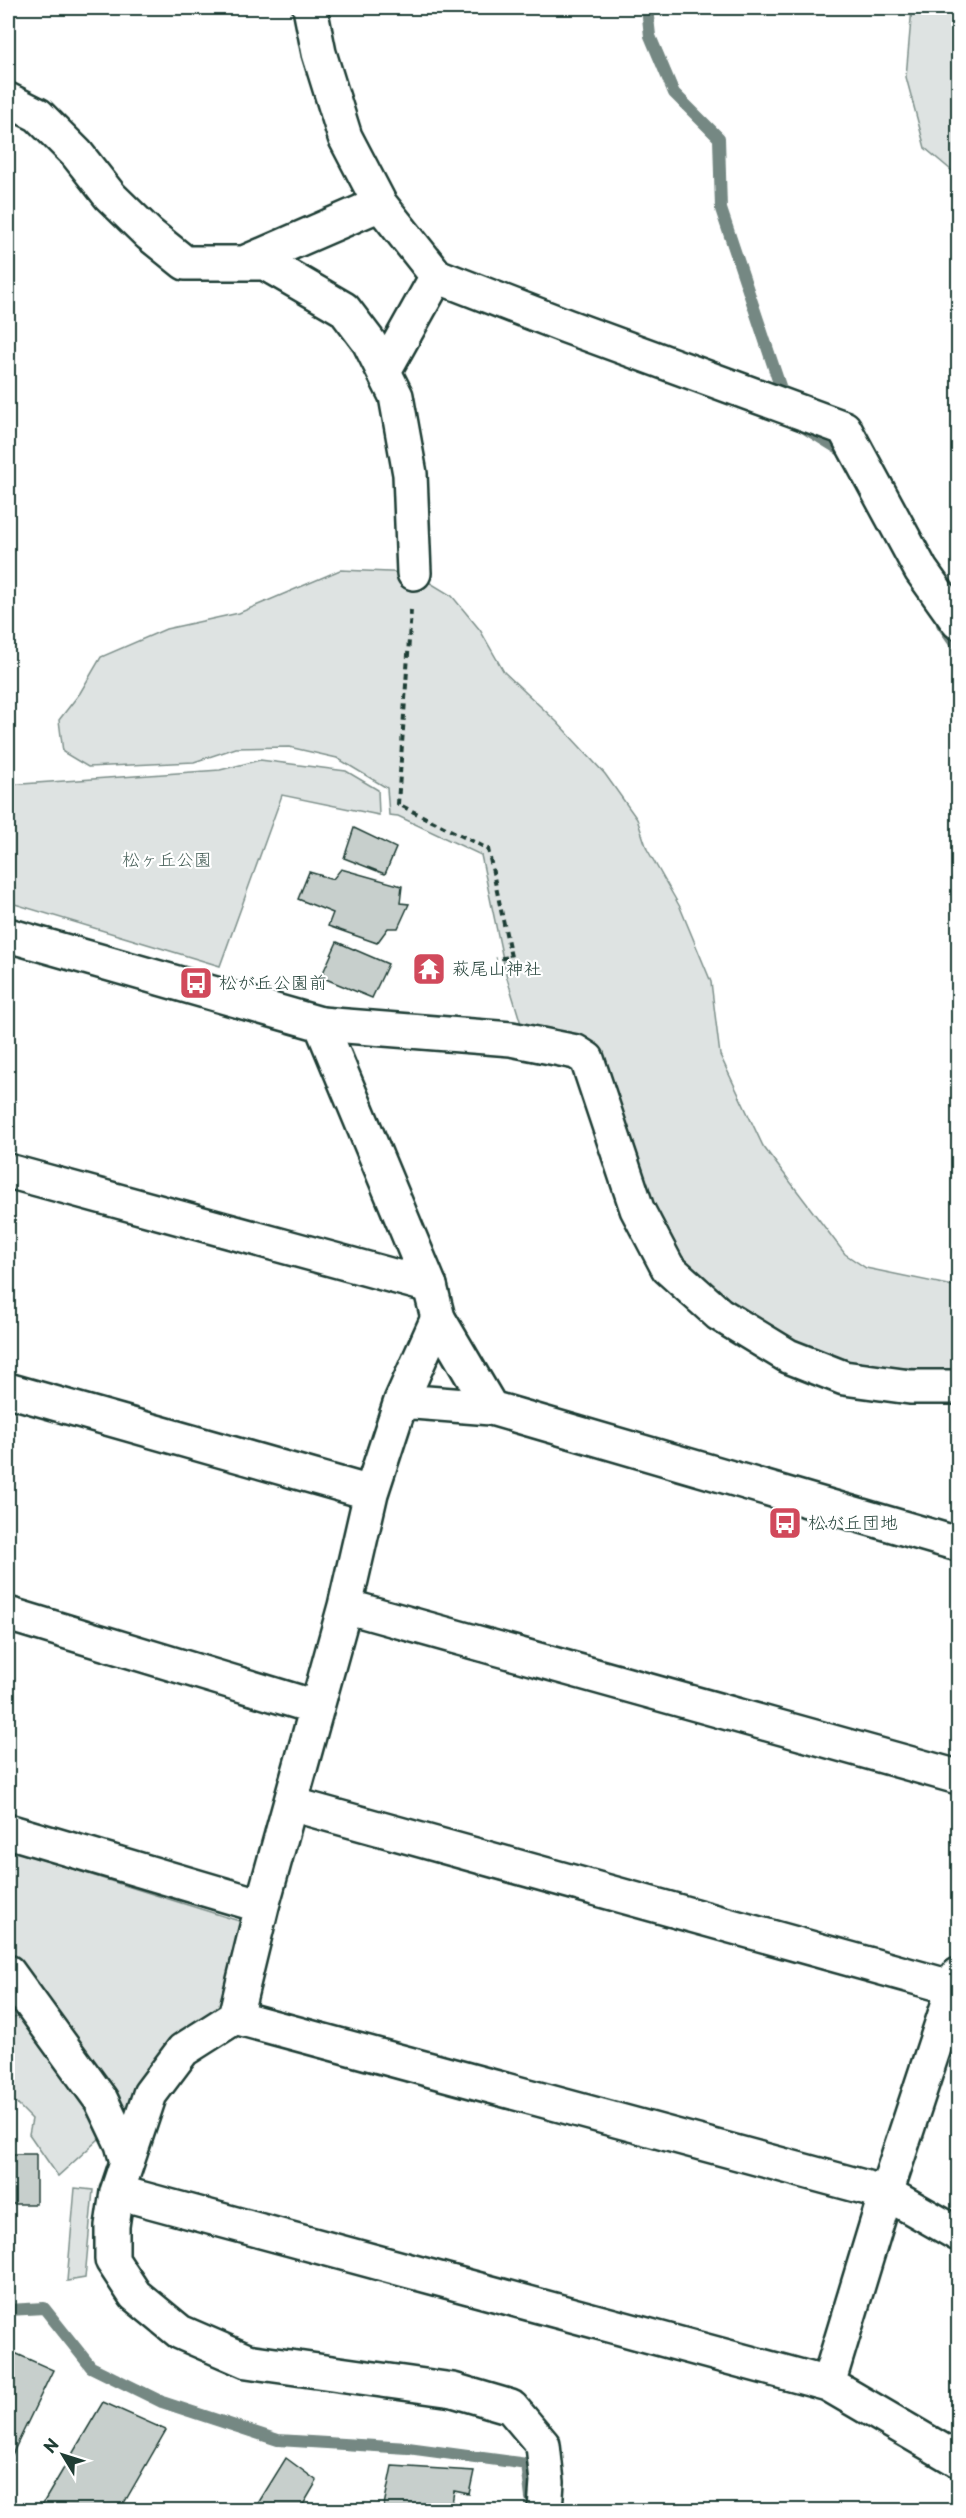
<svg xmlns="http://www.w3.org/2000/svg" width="966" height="2518" font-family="'Playpen Sans','Klee One',sans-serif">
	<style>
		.green { fill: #dee3e2; stroke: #7e908b; stroke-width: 1.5 }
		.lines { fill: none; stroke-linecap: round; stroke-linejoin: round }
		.stream { stroke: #758883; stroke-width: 12 }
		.building { fill: #c7cfcc; stroke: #1f3d34; stroke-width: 1.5 }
		.street-casing { stroke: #1f3d34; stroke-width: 38 }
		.secondary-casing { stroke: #1f3d34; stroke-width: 38 }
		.path { stroke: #1f3d34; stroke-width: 4; stroke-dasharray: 6 4.5; stroke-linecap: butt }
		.street { stroke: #fff; stroke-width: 33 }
		.secondary { stroke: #fff; stroke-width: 33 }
		.labels { text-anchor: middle; stroke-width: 4.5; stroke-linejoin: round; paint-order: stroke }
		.park-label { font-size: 18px; fill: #455e57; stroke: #fff }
		.poi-label { font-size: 18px; fill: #1f3d34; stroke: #fff; text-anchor: start }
	</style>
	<rect width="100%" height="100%" fill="#fff"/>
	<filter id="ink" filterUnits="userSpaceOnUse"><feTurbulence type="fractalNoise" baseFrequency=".0167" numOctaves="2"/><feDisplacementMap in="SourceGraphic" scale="12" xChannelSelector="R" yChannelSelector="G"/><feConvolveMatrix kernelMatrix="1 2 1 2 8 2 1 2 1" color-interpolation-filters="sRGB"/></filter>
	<g filter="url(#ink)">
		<path class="green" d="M 912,8 L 958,8 L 958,176 L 925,148 L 906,77 Z
			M 340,570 L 414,573 L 452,596 L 480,630 L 504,672 L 557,722 L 605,774 L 637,819 L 647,849 L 680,907 L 711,982 L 720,1055 L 763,1146 L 845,1254 L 866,1268 L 958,1287 L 958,1371 L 835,1364 L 762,1330 L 678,1262 L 633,1168 L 585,1040 L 521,1024 L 507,978 L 481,855 L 398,816 L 389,815 L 387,788 L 337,758 L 289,747 L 236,748 L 194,762 L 88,767 L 63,752 L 59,720 L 80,693 L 101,657 L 166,629 L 239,613 Z
			M 260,760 L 346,771 L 378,790 L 379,815 L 282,795 L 220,966 L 8,902 L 8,785 L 220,770 Z
			M 8,1849 L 252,1925 L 233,2002 L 126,2126 L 8,1956 Z
			M 23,2016 L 88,2104 L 100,2138 L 58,2176 L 29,2134 L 32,2119 L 12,2099 L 8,2098 L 8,2019 Z
			M 75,2188 L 93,2190 L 85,2278 L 67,2281 Z"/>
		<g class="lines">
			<path class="stream" d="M 647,8 L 650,36 L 674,93 L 719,138 L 721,209 L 780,386
				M 803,427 L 842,451 L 846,459
				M 942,624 L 958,647
				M 8,2310 L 44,2308 L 91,2367 L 162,2402 L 278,2440 L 408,2448 L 527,2464 L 531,2498"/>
		</g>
		<path class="building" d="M 354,828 L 396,848 L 385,874 L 344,858 Z
			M 341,869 L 402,886 L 400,903 L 409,904 L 398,928 L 388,928 L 377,943 L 328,926 L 333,913 L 298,899 L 309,872 L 333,879 Z
			M 337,942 L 388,964 L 372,998 L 321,977 Z
			M 8,2154 L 36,2154 L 36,2204 L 8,2204 Z
			M 8,2350 L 53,2370 L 8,2463 Z
			M 103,2402 L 166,2430 L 120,2510 L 39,2510 Z
			M 286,2458 L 317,2481 L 300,2510 L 266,2510 L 257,2505 Z
			M 392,2466 L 474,2471 L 469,2494 L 454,2491 L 451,2510 L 383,2510 Z"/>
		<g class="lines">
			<g class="street-casing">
				<path id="street" d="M 310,8 L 319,53 L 345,137 L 380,204 L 437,276 L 566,326 L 844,428 L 921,570 L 958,622
					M 8,100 L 38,115 L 77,154 L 110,196 L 149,234 L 185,263 L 265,263 L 344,309 L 369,342 L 396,396 L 410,474 L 414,573
					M 244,263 L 380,204
					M 384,371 L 437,276
					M 321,1024 L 511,1039 L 576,1052 L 587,1059 L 637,1209 L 668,1268 L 719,1314 L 788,1356 L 844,1378 L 910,1387 L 958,1387
					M 8,1171 L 430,1286
					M 438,1318 L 401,1401 L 371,1493 L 345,1606 L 262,1906 L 235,2017 L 183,2050 L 150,2094 L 117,2192 L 112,2226 L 112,2260 L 135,2295 L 180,2332 L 247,2361 L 453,2390 L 511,2407 L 543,2445 L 547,2482 L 545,2510
					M 8,1390 L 371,1493
					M 401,1401 L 491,1408
					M 345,1606 L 958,1777
					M 8,1614 L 315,1707
					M 291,1804 L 958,1989
					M 8,1831 L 262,1906
					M 8,1972 L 101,2100 L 122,2144 L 127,2162
					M 235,2017 L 886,2193 L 958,2234
					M 117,2192 L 828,2384 L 958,2460
					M 828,2384 L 886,2193 L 958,1975"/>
			</g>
			<g class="secondary-casing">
				<path id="secondary" d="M 8,935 L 321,1024 L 430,1286 L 438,1318 L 491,1408 L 958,1544"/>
			</g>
			<path class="path" d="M 411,610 L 398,804 L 488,849 L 511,957 L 496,959"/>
			<use href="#street" class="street"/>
			<use href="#secondary" class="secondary"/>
		</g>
	</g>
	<defs>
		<g id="temple-square" transform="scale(1.725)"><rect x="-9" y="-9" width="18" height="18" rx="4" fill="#d1495b" stroke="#fff"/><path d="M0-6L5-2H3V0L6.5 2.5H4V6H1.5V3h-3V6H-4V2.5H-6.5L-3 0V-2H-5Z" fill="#fff"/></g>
		<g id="bus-square" transform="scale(1.725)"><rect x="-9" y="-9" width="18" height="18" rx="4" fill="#d1495b" stroke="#fff"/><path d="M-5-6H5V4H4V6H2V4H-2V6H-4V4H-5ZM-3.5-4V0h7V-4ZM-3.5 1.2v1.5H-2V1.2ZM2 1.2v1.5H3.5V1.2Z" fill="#fff"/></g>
	</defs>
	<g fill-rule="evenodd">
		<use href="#temple-square" x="429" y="969"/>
		<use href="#bus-square" x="196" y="983"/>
		<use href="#bus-square" x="785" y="1523"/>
	</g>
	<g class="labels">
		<g class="park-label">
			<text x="167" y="866">松ヶ丘公園</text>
		</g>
		<g class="poi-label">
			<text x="452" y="975">萩尾山神社</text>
			<text x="219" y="989">松が丘公園前</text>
			<text x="808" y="1529">松が丘団地</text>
		</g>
	</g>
	<rect width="966" height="2518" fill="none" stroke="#fff" stroke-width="30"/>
	<rect x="15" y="15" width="936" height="2488" fill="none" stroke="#1f3d34" stroke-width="2" filter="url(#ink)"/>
	<g transform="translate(63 2455) rotate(308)" stroke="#ffffff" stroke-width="4.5" paint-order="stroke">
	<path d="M0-4.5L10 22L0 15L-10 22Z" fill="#1f3d34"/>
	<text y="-9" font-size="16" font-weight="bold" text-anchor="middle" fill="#1f3d34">N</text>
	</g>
</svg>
